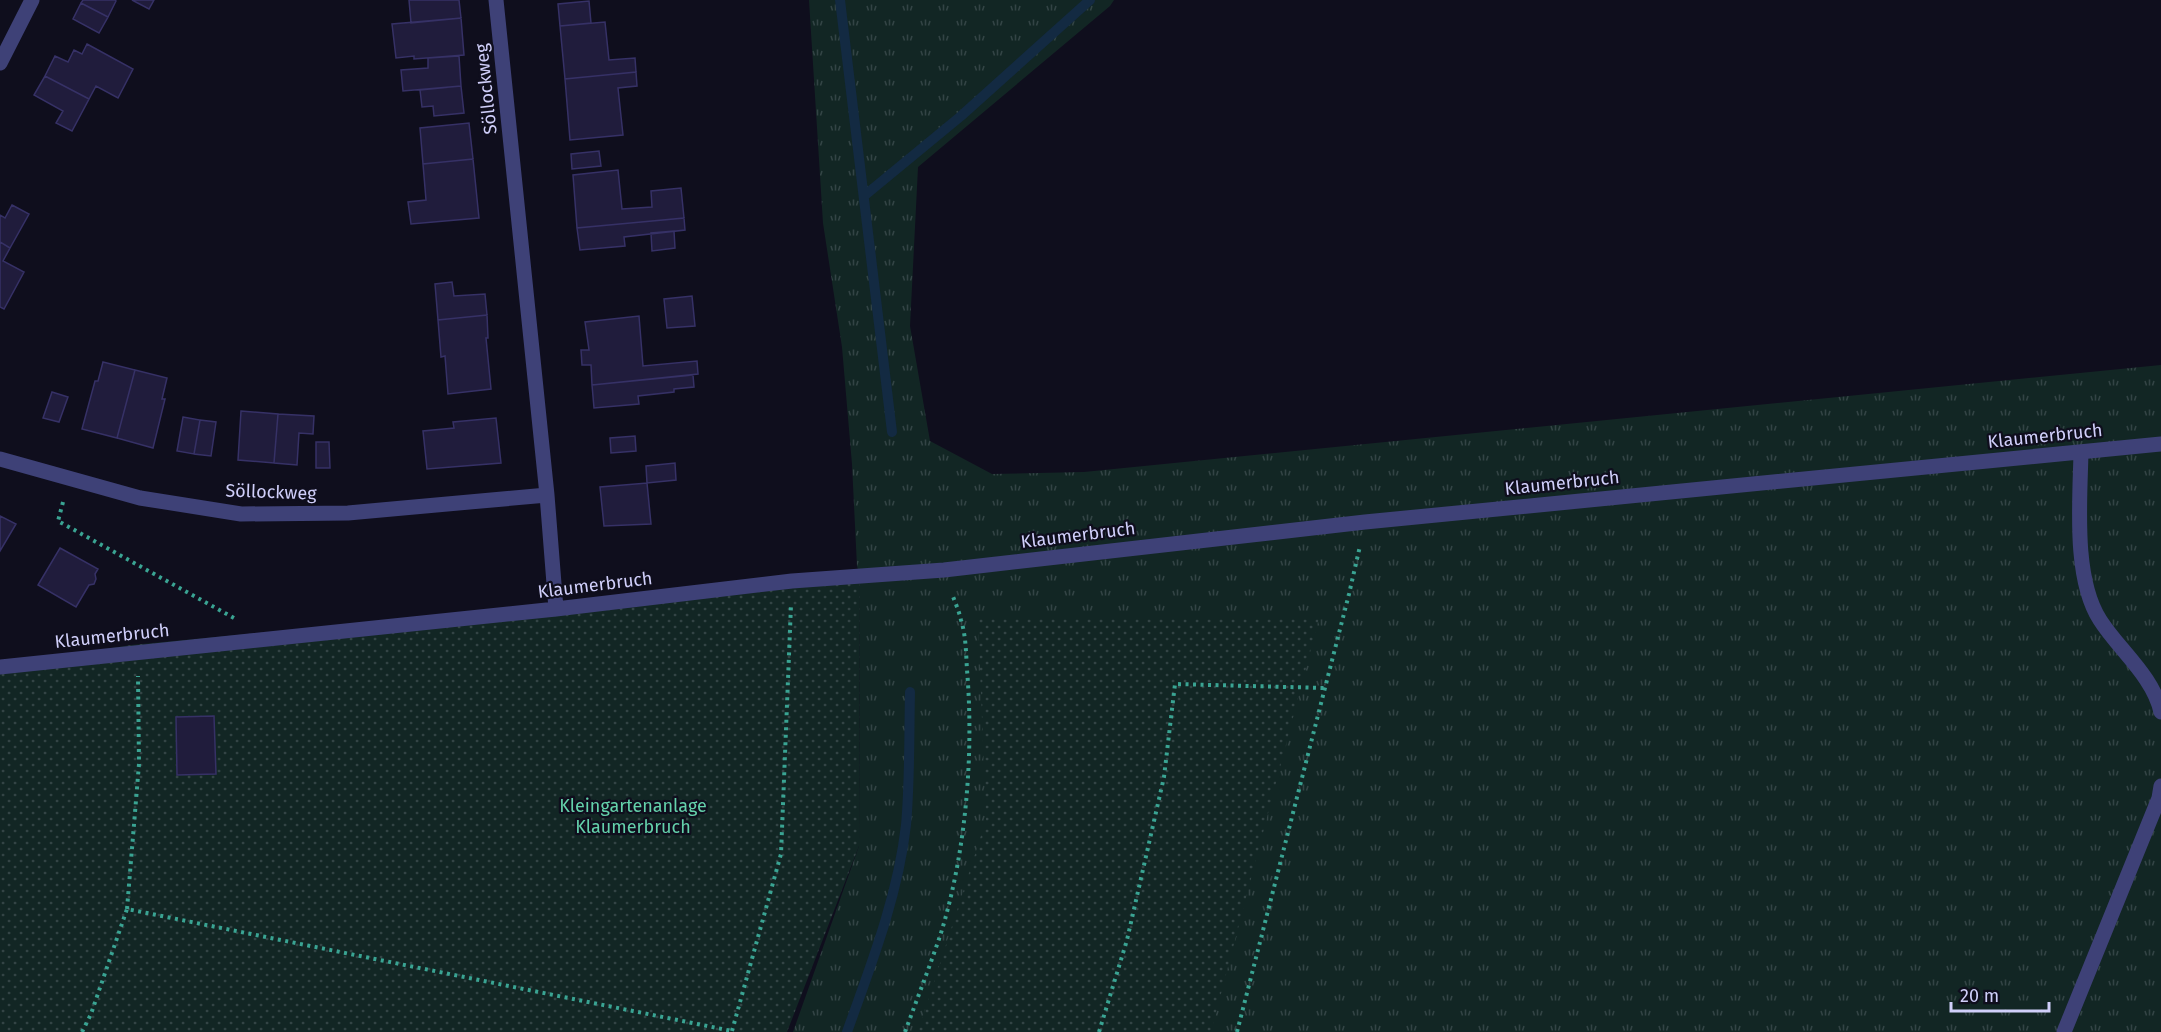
<svg xmlns="http://www.w3.org/2000/svg" width="2161" height="1032" font-family="'Fira Sans',sans-serif">
	<style>
		.grass { fill: url(#grass-tufts) }
		.park { fill: url(#park-dots) }
		.lines { fill: none; stroke-linecap: round; stroke-linejoin: round }
		.stream { stroke: #132a42; stroke-width: 10 }
		.building { fill: #201c3c; stroke: #363166; stroke-width: 1.5 }
		.path { stroke: #3aa493; stroke-width: 4; stroke-dasharray: 3 4.5; stroke-linecap: butt }
		.minor { stroke: #3e4177; stroke-width: 15 }
		.labels { text-anchor: middle; stroke-width: 4.5; stroke-linejoin: round; paint-order: stroke }
		.street-label { font-size: 18px; fill: #d0cffa; stroke: #0f0e1d }
		.park-label { font-size: 18px; fill: #64d1ab; stroke: #0f0e1d }
	</style>
	<defs>
		<pattern id="grass-tufts" width="24" height="20" patternUnits="userSpaceOnUse" patternTransform="scale(1.5)"><rect width="24" height="20" fill="#122624"/><path d="M3 7l-1-3M5 7V3M7 7l1-3M15 17l-1-3M17 17v-4M19 17l1-3" fill="none" stroke="#334445"/></pattern>
		<pattern id="park-dots" width="8" height="8" patternUnits="userSpaceOnUse" patternTransform="scale(1.5)"><rect width="8" height="8" fill="#122624"/><path d="M2 2h.1M6 6h.1" fill="none" stroke="#334445" stroke-width="1.8" stroke-linecap="round"/></pattern>
	</defs>
	<rect width="100%" height="100%" fill="#0f0e1d"/>
	<path class="grass" d="M 809,0 L 1114,0 L 1110,6 L 918,167 L 910,326 L 930,441 L 992,474 L 1084,472 L 2161,365 L 2161,1032 L 793,1032 L 859,846 L 860,577 L 857,566 L 852,464 L 842,347 L 823,223 Z"/>
	<path class="park" d="M 860,577 L 859,846 L 787,1032 L 0,1032 L 0,665 L 131,645 Z
		M 1319,618 L 1211,1032 L 918,1032 L 986,820 L 978,619 Z"/>
	<g class="lines">
		<path class="stream" d="M 840,0 L 892,432
			M 864,196 L 961,116 L 1090,0
			M 847,1032 C 871,965 898,896 906,825 C 910,781 909,736 910,692"/>
	</g>
	<path class="building" d="M 83,0 L 115,0 L 116,1 L 108,17 L 81,3 Z
		M 132,0 L 154,0 L 149,9 Z
		M 409,0 L 459,0 L 461,18 L 411,23 Z
		M 589,1 L 591,23 L 560,26 L 558,4 Z
		M 81,3 L 108,17 L 99,33 L 73,19 Z
		M 461,18 L 464,55 L 414,59 L 414,56 L 396,58 L 392,24 Z
		M 605,22 L 609,60 L 635,58 L 636,72 L 565,79 L 560,26 Z
		M 87,44 L 133,69 L 118,98 L 96,86 L 89,99 L 45,76 L 55,56 L 68,62 L 74,50 L 82,54 Z
		M 459,56 L 461,86 L 403,91 L 401,70 L 428,68 L 428,58 Z
		M 636,72 L 637,86 L 618,88 L 623,135 L 570,140 L 565,79 Z
		M 45,76 L 89,99 L 72,131 L 56,123 L 63,111 L 34,95 Z
		M 461,86 L 464,113 L 434,116 L 433,106 L 422,107 L 420,90 Z
		M 469,123 L 473,159 L 423,164 L 420,128 Z
		M 599,151 L 601,166 L 572,169 L 571,154 Z
		M 473,159 L 479,218 L 411,224 L 408,202 L 426,200 L 423,164 Z
		M 618,170 L 622,209 L 652,207 L 651,191 L 681,188 L 684,218 L 577,228 L 573,175 Z
		M 12,205 L 29,214 L 10,248 L 0,242 L 0,215 L 5,218 Z
		M 684,218 L 685,230 L 624,237 L 625,246 L 580,250 L 577,228 Z
		M 674,231 L 675,248 L 652,251 L 651,233 Z
		M 0,242 L 10,248 L 3,261 L 24,272 L 4,309 L 0,307 Z
		M 452,282 L 454,296 L 485,294 L 487,315 L 438,320 L 435,284 Z
		M 692,296 L 695,326 L 667,328 L 664,299 Z
		M 487,315 L 488,338 L 486,338 L 491,389 L 448,394 L 445,356 L 441,357 L 438,320 Z
		M 639,316 L 643,366 L 697,361 L 698,374 L 592,385 L 591,365 L 582,365 L 581,350 L 589,350 L 585,322 Z
		M 103,362 L 135,370 L 117,438 L 82,429 L 95,381 L 98,381 Z
		M 135,370 L 167,378 L 162,399 L 165,399 L 153,448 L 117,438 Z
		M 693,375 L 694,387 L 674,389 L 674,392 L 638,396 L 639,404 L 594,408 L 592,385 Z
		M 52,392 L 68,397 L 59,422 L 43,418 Z
		M 241,411 L 278,414 L 274,463 L 238,460 Z
		M 278,414 L 314,416 L 313,434 L 299,433 L 297,465 L 274,463 Z
		M 183,417 L 200,420 L 194,454 L 177,451 Z
		M 496,418 L 501,463 L 427,469 L 423,431 L 454,428 L 453,422 Z
		M 200,420 L 216,422 L 211,456 L 194,454 Z
		M 635,436 L 636,451 L 611,453 L 610,438 Z
		M 316,442 L 329,442 L 330,468 L 316,468 Z
		M 675,463 L 676,480 L 647,483 L 646,466 Z
		M 647,483 L 651,524 L 604,526 L 600,487 Z
		M 0,516 L 16,524 L 0,551 Z
		M 60,548 L 98,569 L 95,574 L 96,579 L 94,584 L 89,585 L 76,607 L 38,585 Z
		M 214,716 L 216,774 L 177,775 L 176,717 Z"/>
	<g class="lines">
		<path class="path" d="M 63,502 L 58,521 L 234,618
			M 127,909 L 139,764 L 138,676
			M 732,1031 L 781,854 L 791,605
			M 82,1032 L 91,1014 L 127,909 L 732,1031
			M 905,1032 C 917,999 930,966 941,933 C 966,852 974,754 967,670 C 966,653 966,636 961,620 C 959,611 955,602 952,594
			M 1099,1032 L 1127,940 L 1164,777 L 1175,684 L 1325,688
			M 1237,1032 L 1349,594 L 1360,546"/>
		<path class="minor" d="M 496,0 L 547,495 L 556,609
			M 0,63 L 32,0
			M 2081,452 C 2080,501 2073,578 2100,620 C 2119,650 2153,676 2161,712
			M 0,459 L 140,498 L 241,514 L 348,513 L 547,495
			M 0,667 L 556,609 L 792,581 L 944,570 L 1365,522 L 2161,444
			M 2064,1032 L 2159,798 L 2161,786"/>
	</g>
	<g class="labels">
		<g class="street-label">
			<text transform="translate(486 89) rotate(-96)" y="6">Söllockweg</text>
			<text transform="translate(2045 436) rotate(-6)" y="6">Klaumerbruch</text>
			<text transform="translate(1562 483) rotate(-6)" y="6">Klaumerbruch</text>
			<text transform="translate(271 492) rotate(2)" y="6">Söllockweg</text>
			<text transform="translate(1078 535) rotate(-7)" y="6">Klaumerbruch</text>
			<text transform="translate(595 585) rotate(-7)" y="6">Klaumerbruch</text>
			<text transform="translate(112 636) rotate(-6)" y="6">Klaumerbruch</text>
		</g>
		<g class="park-label">
			<text x="633" y="812">Kleingartenanlage<tspan x="633" dy="21">Klaumerbruch</tspan></text>
		</g>
	</g>
	<path d="M1951 1002v9h98v-9" fill="none" stroke="#d0cffa" stroke-width="3"/>
	<text x="1960" y="1002" font-size="18" fill="#d0cffa" stroke="#0f0e1d" stroke-width="4.5" paint-order="stroke">20 m</text>
</svg>
